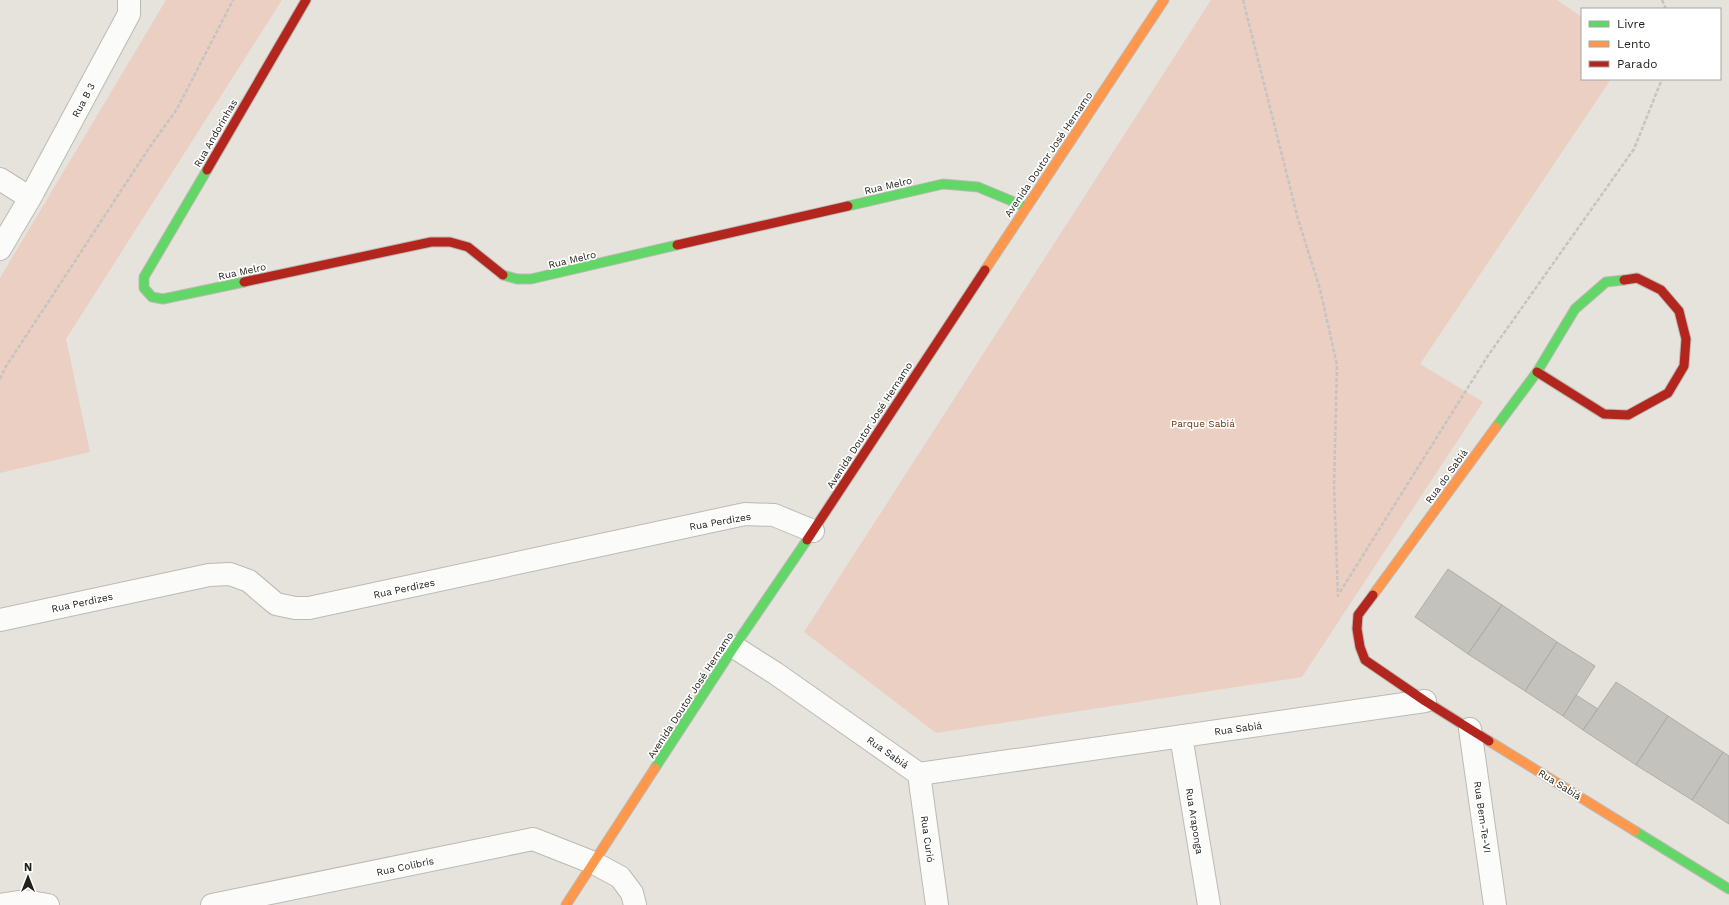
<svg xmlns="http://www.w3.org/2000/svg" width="1729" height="905" font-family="'Work Sans',sans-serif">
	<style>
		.green { fill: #eacfc2 }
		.building { fill: #c3c2bc; stroke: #aeaea8 }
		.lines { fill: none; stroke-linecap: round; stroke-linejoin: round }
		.street-casing { stroke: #bcbab5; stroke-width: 24 }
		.fast-casing { stroke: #bcbab5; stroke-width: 11 }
		.slow-casing { stroke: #bcbab5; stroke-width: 11 }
		.jam-casing { stroke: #bcbab5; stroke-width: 11 }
		.path { stroke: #c5c4c2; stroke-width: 2.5; stroke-dasharray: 4 2; stroke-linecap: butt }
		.street { stroke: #fbfbfa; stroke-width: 22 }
		.fast { stroke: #63d668; stroke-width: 9 }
		.slow { stroke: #ff974d; stroke-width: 9 }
		.jam { stroke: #b3261e; stroke-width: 9 }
		.labels { text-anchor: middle; stroke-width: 3.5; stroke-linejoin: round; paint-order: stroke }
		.street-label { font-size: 10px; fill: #21201b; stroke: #fff }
		.park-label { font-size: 10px; fill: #7a300a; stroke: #fff }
	</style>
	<rect width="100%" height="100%" fill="#e6e3dc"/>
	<path class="green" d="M 166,0 L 282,0 L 66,339 L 90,452 L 0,473 L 0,278 Z
		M 1211,0 L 1557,0 L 1582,17 L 1582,79 L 1611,79 L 1420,364 L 1483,402 L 1302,677 L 936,733 L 804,632 Z"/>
	<path class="building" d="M 1448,569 L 1502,605 L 1468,654 L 1415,617 Z
		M 1502,605 L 1557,642 L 1525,691 L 1468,654 Z
		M 1557,642 L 1595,666 L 1563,716 L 1525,691 Z
		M 1616,682 L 1668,716 L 1636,765 L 1583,730 Z
		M 1576,695 L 1598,709 L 1583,730 L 1563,716 Z
		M 1668,716 L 1723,752 L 1692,800 L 1636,765 Z
		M 1723,752 L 1729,756 L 1729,824 L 1692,800 Z"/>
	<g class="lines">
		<g class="street-casing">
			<path id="street" d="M 0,179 L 30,198
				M 0,249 L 30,198 L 129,14 L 129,0
				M 0,620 L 209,575 L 230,574 L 249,581 L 276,604 L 295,608 L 309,608 L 745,514 L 774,515 L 813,531
				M 734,647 L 775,673 L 919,774 L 1425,701
				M 1470,729 L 1495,905
				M 1181,736 L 1209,905
				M 919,774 L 937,905
				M 0,905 L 25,901 L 48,905
				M 212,905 L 533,839 L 594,863 L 620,877 L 632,893 L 635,905"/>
		</g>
		<g class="fast-casing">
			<path id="fast" d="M 207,170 L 144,277 L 144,288 L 152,297 L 163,299 L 244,282
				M 848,206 L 943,184 L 978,187 L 1026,207
				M 503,275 L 517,279 L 531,279 L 677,245
				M 1496,427 L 1537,372 L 1575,309 L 1606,282 L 1624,280
				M 655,768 L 734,647 L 807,540
				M 1635,831 L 1729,889"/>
		</g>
		<g class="slow-casing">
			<path id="slow" d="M 985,270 L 1164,0
				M 1373,595 L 1496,427
				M 1489,741 L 1635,831
				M 566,905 L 655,768"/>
		</g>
		<g class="jam-casing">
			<path id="jam" d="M 207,170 L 306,0
				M 677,245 L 848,206
				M 244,282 L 431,242 L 450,242 L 468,247 L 503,275
				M 1537,372 L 1604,414 L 1628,415 L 1668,393 L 1684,366 L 1686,339 L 1679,311 L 1661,290 L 1637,278 L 1624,280
				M 807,540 L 985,270
				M 1373,595 L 1358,615 L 1357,629 L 1360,647 L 1365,660 L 1425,701 L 1489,741"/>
		</g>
		<path class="path" d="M 1243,0 L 1298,219 L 1320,289 L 1337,365 L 1334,485 L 1338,597
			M 1662,0 L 1666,9
			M 0,379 L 5,368 L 149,148 L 177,109 L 233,0
			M 1340,592 L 1487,357 L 1634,149 L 1662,79"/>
		<use href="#street" class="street"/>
		<use href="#fast" class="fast"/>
		<use href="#slow" class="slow"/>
		<use href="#jam" class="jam"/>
	</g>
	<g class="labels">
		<g class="street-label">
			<text transform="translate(83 100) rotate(-62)" y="4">Rua B 3</text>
			<text transform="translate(215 133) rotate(-60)" y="4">Rua Andorinhas</text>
			<text transform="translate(1048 154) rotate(-56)" y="4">Avenida Doutor José Hernamo</text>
			<text transform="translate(888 185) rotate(-13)" y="4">Rua Melro</text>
			<text transform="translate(572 259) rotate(-13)" y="4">Rua Melro</text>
			<text transform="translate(242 271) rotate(-12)" y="4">Rua Melro</text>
			<text transform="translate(869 425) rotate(-57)" y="4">Avenida Doutor José Hernamo</text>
			<text transform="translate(1446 476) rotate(-54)" y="4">Rua do Sabiá</text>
			<text transform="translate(720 521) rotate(-10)" y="4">Rua Perdizes</text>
			<text transform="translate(404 588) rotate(-12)" y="4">Rua Perdizes</text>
			<text transform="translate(82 602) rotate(-12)" y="4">Rua Perdizes</text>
			<text transform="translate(690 695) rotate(-57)" y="4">Avenida Doutor José Hernamo</text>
			<text transform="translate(1238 728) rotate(-8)" y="4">Rua Sabiá</text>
			<text transform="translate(888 752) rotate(35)" y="4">Rua Sabiá</text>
			<text transform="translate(1560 784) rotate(32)" y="4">Rua Sabiá</text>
			<text transform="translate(1483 817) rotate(82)" y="4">Rua Bem-Te-VI</text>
			<text transform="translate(1195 821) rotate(81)" y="4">Rua Araponga</text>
			<text transform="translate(928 839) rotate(82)" y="4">Rua Curió</text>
			<text transform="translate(405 866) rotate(-12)" y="4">Rua Colibris</text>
		</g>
		<g class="park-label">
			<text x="1203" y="427">Parque Sabiá</text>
		</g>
	</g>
	<rect x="1581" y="8" width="140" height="72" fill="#ffffff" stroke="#a6a6a4"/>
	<rect x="1589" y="21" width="20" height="6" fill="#63d668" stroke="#a6a6a4"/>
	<text x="1617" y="28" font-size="12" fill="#21201b">Livre</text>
	<rect x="1589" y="41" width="20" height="6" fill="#ff974d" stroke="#a6a6a4"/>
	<text x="1617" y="48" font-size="12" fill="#21201b">Lento</text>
	<rect x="1589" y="61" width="20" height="6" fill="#b3261e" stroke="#a6a6a4"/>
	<text x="1617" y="68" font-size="12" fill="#21201b">Parado</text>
	<g transform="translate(28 877)" stroke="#ffffff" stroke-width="3" paint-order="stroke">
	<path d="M0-3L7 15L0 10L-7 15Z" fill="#21201b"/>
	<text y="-6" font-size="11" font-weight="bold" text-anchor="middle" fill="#21201b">N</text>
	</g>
</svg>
